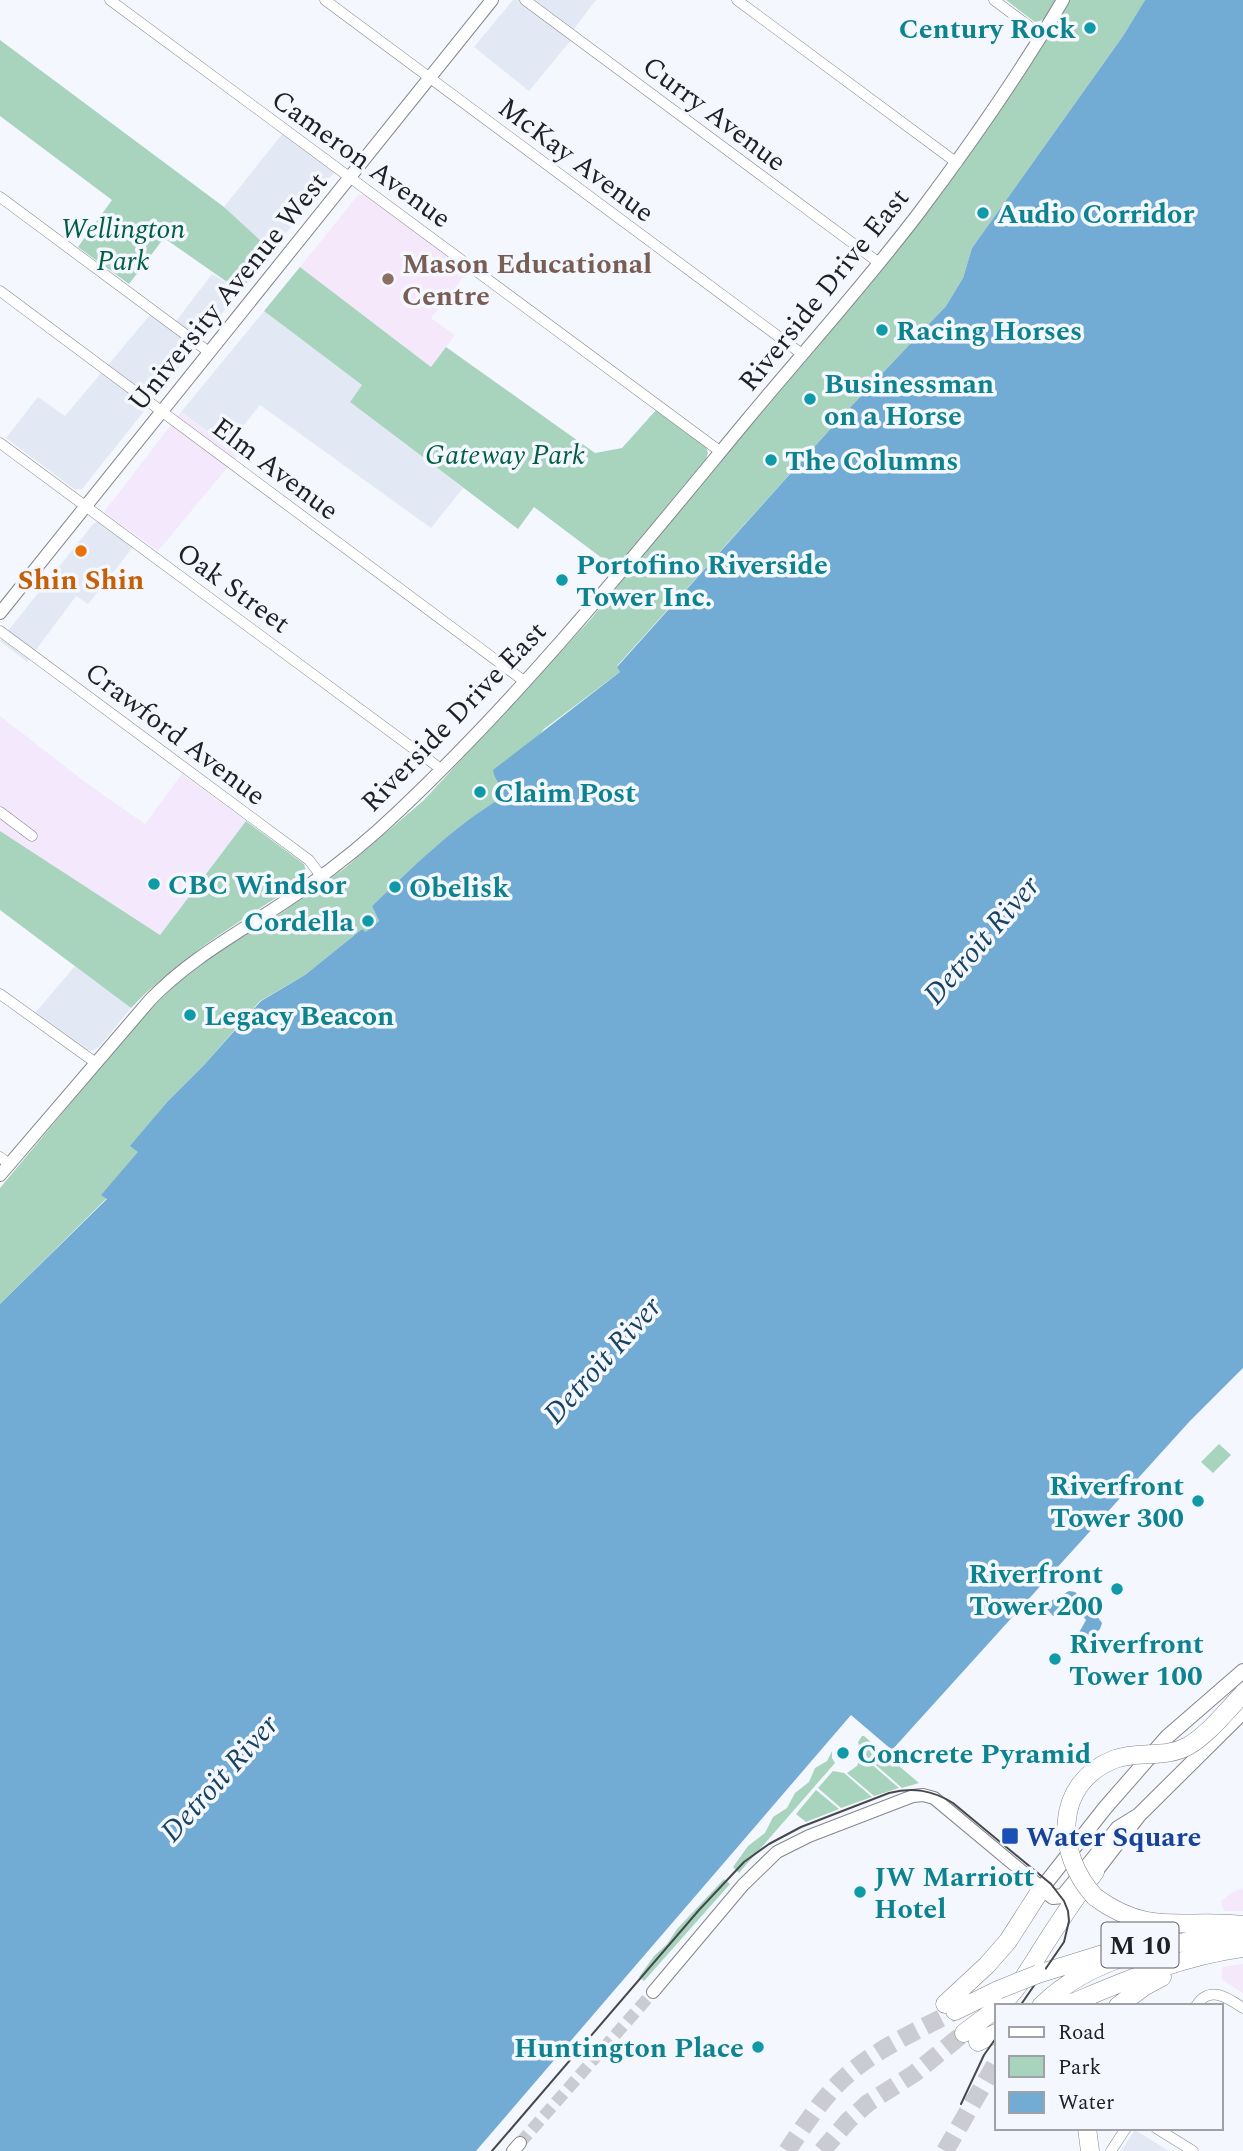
<svg xmlns="http://www.w3.org/2000/svg" width="1243" height="2151" font-family="Spectral,serif">
	<style>
		.built { fill: #e2e9f5 }
		.industrial { fill: #f4e8fd }
		.education { fill: #f6e8fb }
		.green { fill: #a8d4be }
		.water { fill: #72abd4 }
		.lines { fill: none; stroke-linecap: round; stroke-linejoin: round }
		.secondary-tunnel { stroke: #caccd2; stroke-width: 12; stroke-dasharray: 12 6; stroke-linecap: butt }
		.highway-tunnel { stroke: #caccd2; stroke-width: 18; stroke-dasharray: 18 9; stroke-linecap: butt }
		.street-casing { stroke: #83868c; stroke-width: 11 }
		.secondary-casing { stroke: #83868c; stroke-width: 14 }
		.primary-casing { stroke: #83868c; stroke-width: 16 }
		.highway-casing { stroke: #83868c; stroke-width: 19 }
		.street { stroke: #fff; stroke-width: 10 }
		.secondary { stroke: #fff; stroke-width: 12 }
		.primary { stroke: #fff; stroke-width: 14 }
		.highway { stroke: #fff; stroke-width: 18 }
		.tram { stroke: #47484c; stroke-width: 2 }
		.highway-bridge-casing { stroke: #83868c; stroke-width: 19; stroke-linecap: butt }
		.highway-bridge { stroke: #fff; stroke-width: 18 }
		.culture-dot { fill: #0f9aa8; stroke: #f4f7fe; stroke-width: 2.5 }
		.education-dot { fill: #8d6e63; stroke: #f4f7fe; stroke-width: 2.5 }
		.food-dot { fill: #e8710a; stroke: #f4f7fe; stroke-width: 2.5 }
		.transit-dot { fill: #1a4fb4; stroke: #f4f7fe; stroke-width: 2.5 }
		.labels { text-anchor: middle; stroke-width: 7; stroke-linejoin: round; paint-order: stroke }
		.shield { fill: #f4f7fe; stroke: #606165; stroke-width: 2 }
		.shield-label { font-size: 26px; font-weight: bold; fill: #202124 }
		.culture-label { font-size: 28px; font-weight: bold; fill: #0d838f; stroke: #f4f7fe; text-anchor: start }
		.street-label { font-size: 28px; fill: #202124; stroke: #f4f7fe }
		.park-label { font-size: 28px; font-style: italic; fill: #005e41; stroke: #f4f7fe }
		.education-label { font-size: 28px; font-weight: bold; fill: #785e54; stroke: #f4f7fe; text-anchor: start }
		.food-label { font-size: 28px; font-weight: bold; fill: #c56008; stroke: #f4f7fe }
		.transit-label { font-size: 28px; font-weight: bold; fill: #164399; stroke: #f4f7fe; text-anchor: start }
		.water-label { font-size: 30px; font-style: italic; fill: #184461; stroke: #f4f7fe }
	</style>
	<rect width="100%" height="100%" fill="#f4f7fe"/>
	<path class="built" d="M 513,0 L 596,0 L 574,29 L 571,40 L 529,91 L 474,47 Z
		M 283,133 L 335,171 L 272,251 L 224,207 Z
		M 212,274 L 240,291 L 82,489 L 74,489 L 6,438 L 38,397 L 65,416 L 150,315 L 170,329 Z
		M 264,311 L 362,385 L 350,402 L 463,488 L 431,528 L 260,405 L 227,446 L 181,412 Z
		M 97,522 L 103,523 L 134,546 L 88,604 L 76,596 L 27,662 L 0,641 L 93,524 Z
		M 75,966 L 131,1008 L 99,1047 L 94,1050 L 87,1050 L 35,1013 Z
		M 1135,2130 L 1169,2151 L 1121,2151 Z"/>
	<path class="industrial" d="M 181,412 L 237,456 L 158,551 L 104,512 Z
		M 0,716 L 85,782 L 145,824 L 182,774 L 246,821 L 160,935 L 0,831 Z"/>
	<path class="education" d="M 358,195 L 366,195 L 469,270 L 431,318 L 455,335 L 431,367 L 300,267 Z
		M 1243,1888 L 1243,1911 L 1224,1911 L 1221,1901 L 1231,1893 Z
		M 1243,1964 L 1243,1993 L 1222,1980 L 1222,1967 Z"/>
	<path class="green" d="M 1006,0 L 1056,0 L 1044,19 L 1036,23 Z
		M 1070,0 L 1145,0 L 1123,36 L 972,248 L 963,278 L 946,306 L 842,416 L 617,666 L 620,672 L 544,729 L 501,786 L 501,798 C 452,829 413,867 372,906 L 379,921 L 366,933 L 362,929 L 305,975 L 260,1001 L 204,1065 L 168,1101 L 131,1146 L 139,1152 L 102,1194 L 107,1198 L 0,1304 L 0,1188 L 143,1016 L 179,982 L 214,955 L 277,916 L 345,868 L 424,800 L 590,620 L 956,173 L 992,122 Z
		M 0,40 L 224,207 L 272,251 L 240,291 L 164,238 L 129,284 L 78,247 L 112,200 L 0,116 Z
		M 300,267 L 431,367 L 446,347 L 595,453 L 622,448 L 657,409 L 706,447 L 708,453 L 706,459 L 615,568 L 534,507 L 518,529 L 350,402 L 362,385 L 264,311 Z
		M 246,821 L 304,864 L 307,875 L 304,880 C 244,919 181,955 131,1008 L 0,910 L 0,831 L 160,935 Z
		M 1219,1444 L 1231,1455 L 1213,1473 L 1201,1462 Z
		M 862,1736 L 864,1736 L 919,1783 L 902,1788 L 861,1752 L 858,1742 Z
		M 832,1751 L 832,1758 L 835,1763 L 739,1873 L 733,1867 L 748,1846 L 765,1833 L 773,1817 L 787,1808 L 795,1793 L 809,1782 L 815,1768 L 827,1761 Z
		M 861,1756 L 862,1756 L 899,1788 L 874,1796 L 847,1773 L 857,1766 Z
		M 833,1771 L 844,1773 L 872,1797 L 841,1808 L 818,1788 Z
		M 816,1790 L 839,1809 L 806,1822 L 796,1814 Z
		M 724,1879 L 730,1884 L 644,1981 L 639,1977 L 654,1956 L 667,1944 L 677,1929 Z"/>
	<path class="water" d="M 1145,0 L 1243,0 L 1243,1368 L 1189,1422 L 892,1750 L 851,1715 L 476,2151 L 0,2151 L 0,1304 L 107,1199 L 101,1195 L 138,1152 L 130,1146 L 168,1101 L 204,1065 L 261,1001 L 305,975 L 362,929 L 366,932 L 379,921 L 372,906 C 413,867 452,828 501,798 C 505,786 494,781 493,770 L 620,672 L 617,667 L 842,416 L 946,306 L 963,278 L 972,248 L 1123,36 Z
		M 1069,1591 L 1075,1592 L 1081,1598 L 1093,1602 L 1096,1615 L 1102,1623 L 1100,1629 L 1083,1646 L 1077,1644 L 1075,1640 L 1086,1620 L 1079,1611 L 1071,1609 L 1059,1615 L 1053,1616 L 1047,1609 L 1049,1602 Z"/>
	<g class="lines">
		<path class="secondary-tunnel" d="M 520,2143 L 653,1992"/>
		<path class="highway-tunnel" d="M 787,2151 C 801,2130 816,2108 832,2090 C 864,2054 913,2033 955,2011
			M 822,2151 L 848,2121 L 868,2103 L 915,2073 L 964,2033
			M 945,2151 L 996,2063"/>
		<g class="street-casing">
			<path id="street" d="M 110,0 L 721,452
				M 325,0 L 802,354
				M 525,0 L 878,262
				M 737,0 L 957,163
				M 994,0 L 1042,36
				M 0,197 L 209,352
				M 0,291 L 524,681
				M 0,443 L 441,769
				M 0,631 L 309,860 L 321,876
				M 0,812 L 32,836
				M 0,994 L 96,1063
				M 0,1157 L 9,1164
				M 1196,2006 C 1209,1985 1227,1997 1243,2008
				M 1156,2128 L 1193,2151
				M 1111,2151 L 1126,2128"/>
		</g>
		<g class="secondary-casing">
			<path id="secondary" d="M 0,613 L 492,0
				M 0,1175 L 150,1000 C 195,953 252,926 305,888 C 338,865 371,838 400,810 C 526,691 636,554 746,421 C 804,351 866,283 921,210 C 972,142 1020,73 1063,0
				M 653,1992 L 743,1885 L 777,1852 L 809,1836 L 913,1796 L 923,1795 L 934,1798 L 1042,1888
				M 513,2151 L 520,2143"/>
		</g>
		<g class="primary-casing">
			<path id="primary" d="M 1139,1815 L 1118,1828 L 1063,1896 L 1053,1897 L 1042,1888 L 1105,1808 L 1167,1737 L 1243,1671
				M 1095,1872 L 1139,1815 L 1243,1712"/>
		</g>
		<g class="highway-casing">
			<path id="highway" d="M 1095,1897 C 1149,1937 1183,1918 1243,1925
				M 1038,1974 L 1106,1953
				M 945,2004 L 987,1965 L 1008,1941 L 1042,1888
				M 1000,2006 C 1019,1988 1031,1966 1045,1944 C 1061,1919 1077,1895 1095,1872
				M 1041,2006 C 1094,1953 1172,1943 1243,1933
				M 1065,2006 C 1125,1981 1178,1957 1243,1948
				M 1118,2006 L 1145,1986 L 1162,1977
				M 955,2011 L 998,1990
				M 964,2033 L 996,2009
				M 978,2042 L 996,2033
				M 1087,2128 L 1090,2151"/>
		</g>
		<use href="#street" class="street"/>
		<use href="#secondary" class="secondary"/>
		<use href="#primary" class="primary"/>
		<use href="#highway" class="highway"/>
		<path class="tram" d="M 961,2104 L 984,2055 L 996,2038
			M 492,2151 L 699,1910 L 744,1862 L 769,1844 L 801,1827 L 889,1793 C 913,1787 932,1790 953,1803 L 1051,1884 L 1064,1901 L 1068,1911 L 1069,1921 L 1064,1942 L 1020,2006"/>
		<g class="highway-bridge-casing">
			<path id="highway-bridge" d="M 1095,1897 C 1055,1854 1053,1783 1115,1759 C 1139,1750 1165,1759 1188,1746 C 1209,1734 1226,1711 1243,1694
				M 998,1990 L 1038,1974"/>
		</g>
		<use href="#highway-bridge" class="highway-bridge"/>
	</g>
	<g class="culture-dot">
		<circle cx="1090" cy="28" r="7"/>
		<circle cx="983" cy="213" r="7"/>
		<circle cx="882" cy="330" r="7"/>
		<circle cx="810" cy="399" r="7"/>
		<circle cx="771" cy="460" r="7"/>
		<circle cx="562" cy="580" r="7"/>
		<circle cx="480" cy="792" r="7"/>
		<circle cx="154" cy="884" r="7"/>
		<circle cx="395" cy="887" r="7"/>
		<circle cx="368" cy="921" r="7"/>
		<circle cx="190" cy="1015" r="7"/>
		<circle cx="1198" cy="1501" r="7"/>
		<circle cx="1117" cy="1589" r="7"/>
		<circle cx="1055" cy="1659" r="7"/>
		<circle cx="843" cy="1753" r="7"/>
		<circle cx="860" cy="1892" r="7"/>
		<circle cx="758" cy="2047" r="7"/>
	</g>
	<circle class="education-dot" cx="388" cy="279" r="7"/>
	<circle class="food-dot" cx="81" cy="551" r="7"/>
	<rect class="transit-dot" x="1001" y="1827" width="18" height="18" rx="3.5"/>
	<g class="labels">
		<rect class="shield" x="1101.5" y="1922.5" width="77" height="45" rx="5"/>
		<g class="shield-label">
			<text x="1140" y="1954">M 10</text>
		</g>
		<g class="culture-label">
			<text x="1076" y="38" text-anchor="end">Century Rock</text>
			<text x="997" y="223">Audio Corridor</text>
			<text x="896" y="340">Racing Horses</text>
			<text x="824" y="393">Businessman<tspan x="824" dy="32">on a Horse</tspan></text>
			<text x="785" y="470">The Columns</text>
			<text x="576" y="574">Portofino Riverside<tspan x="576" dy="32">Tower Inc.</tspan></text>
			<text x="494" y="802">Claim Post</text>
			<text x="168" y="894">CBC Windsor</text>
			<text x="409" y="897">Obelisk</text>
			<text x="354" y="931" text-anchor="end">Cordella</text>
			<text x="204" y="1025">Legacy Beacon</text>
			<text x="1184" y="1495" text-anchor="end">Riverfront<tspan x="1184" dy="32">Tower 300</tspan></text>
			<text x="1103" y="1583" text-anchor="end">Riverfront<tspan x="1103" dy="32">Tower 200</tspan></text>
			<text x="1069" y="1653">Riverfront<tspan x="1069" dy="32">Tower 100</tspan></text>
			<text x="857" y="1763">Concrete Pyramid</text>
			<text x="874" y="1886">JW Marriott<tspan x="874" dy="32">Hotel</tspan></text>
			<text x="744" y="2057" text-anchor="end">Huntington Place</text>
		</g>
		<g class="street-label">
			<text transform="translate(715 113) rotate(37)" y="10">Curry Avenue</text>
			<text transform="translate(362 158) rotate(36)" y="10">Cameron Avenue</text>
			<text transform="translate(577 159) rotate(37)" y="10">McKay Avenue</text>
			<text transform="translate(823 289) rotate(-51)" y="10">Riverside Drive East</text>
			<text transform="translate(227 291) rotate(-51)" y="10">University Avenue West</text>
			<text transform="translate(276 468) rotate(37)" y="10">Elm Avenue</text>
			<text transform="translate(234 587) rotate(36)" y="10">Oak Street</text>
			<text transform="translate(453 716) rotate(-46)" y="10">Riverside Drive East</text>
			<text transform="translate(176 733) rotate(37)" y="10">Crawford Avenue</text>
		</g>
		<g class="park-label">
			<text x="123" y="238">Wellington<tspan x="123" dy="32">Park</tspan></text>
			<text x="505" y="464">Gateway Park</text>
		</g>
		<g class="education-label">
			<text x="402" y="273">Mason Educational<tspan x="402" dy="32">Centre</tspan></text>
		</g>
		<g class="food-label">
			<text x="81" y="589">Shin Shin</text>
		</g>
		<g class="transit-label">
			<text x="1026" y="1846">Water Square</text>
		</g>
		<g class="water-label">
			<text transform="translate(981 940) rotate(-49)" y="10">Detroit River</text>
			<text transform="translate(602 1360) rotate(-48)" y="10">Detroit River</text>
			<text transform="translate(219 1778) rotate(-48)" y="10">Detroit River</text>
		</g>
	</g>
	<rect x="995" y="2004" width="228" height="126" fill="#f4f7fe" stroke="#9fa1a7" stroke-width="2"/>
	<rect x="1009" y="2027" width="35" height="10" fill="#ffffff" stroke="#9fa1a7" stroke-width="2"/>
	<text x="1058" y="2039" font-size="21" fill="#202124">Road</text>
	<rect x="1009" y="2056" width="35" height="21" fill="#a8d4be" stroke="#9fa1a7" stroke-width="2"/>
	<text x="1058" y="2074" font-size="21" fill="#202124">Park</text>
	<rect x="1009" y="2092" width="35" height="21" fill="#72abd4" stroke="#9fa1a7" stroke-width="2"/>
	<text x="1058" y="2109" font-size="21" fill="#202124">Water</text>
</svg>
